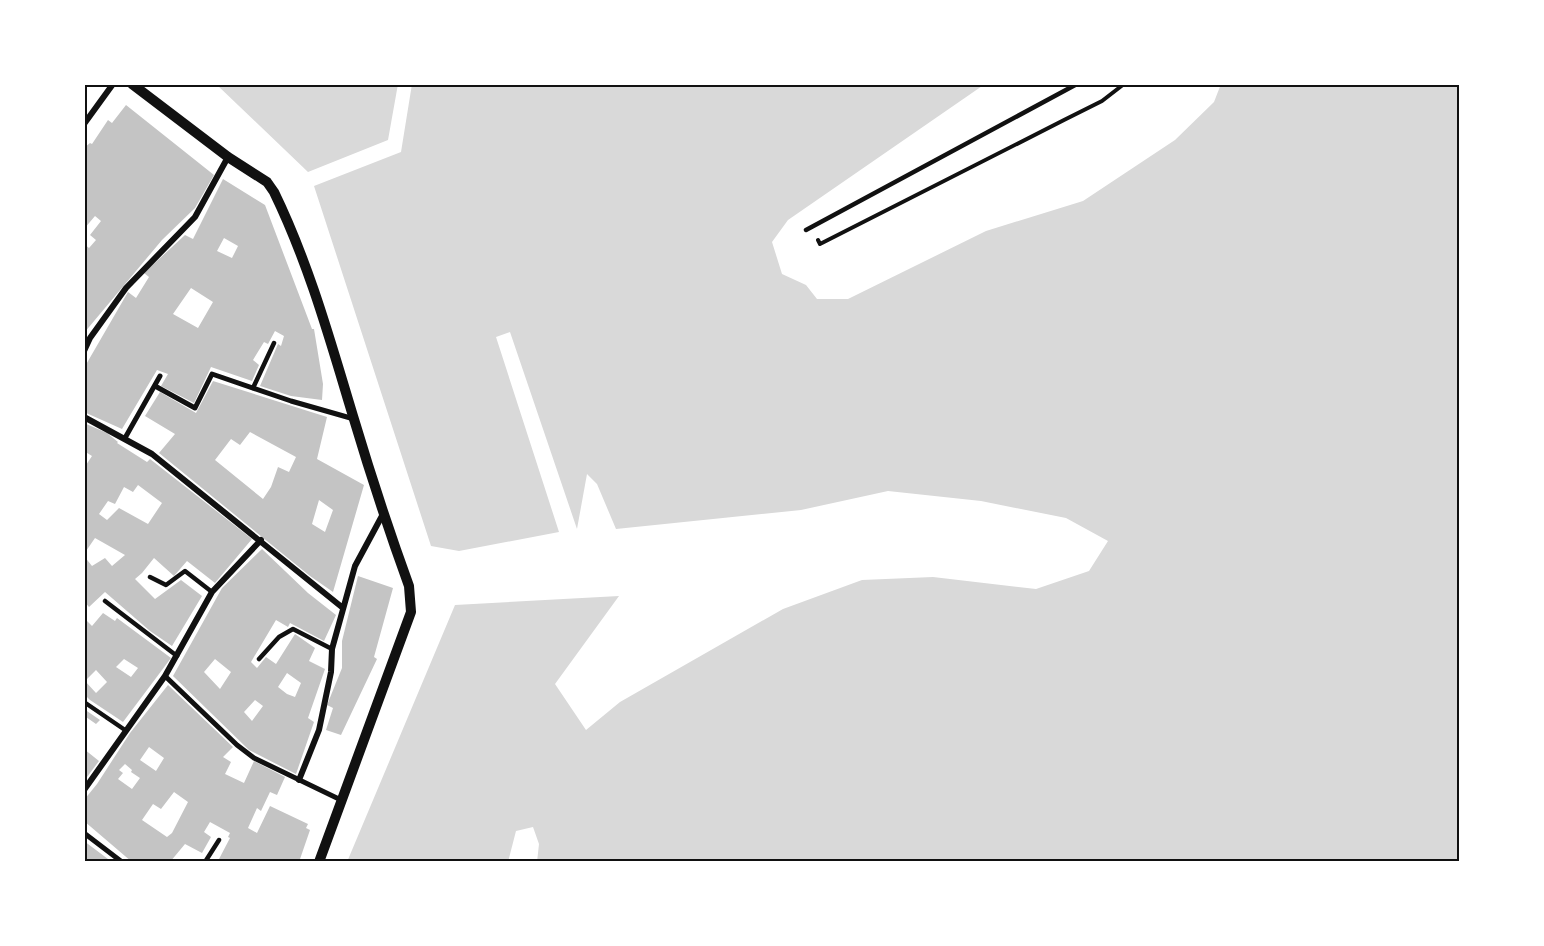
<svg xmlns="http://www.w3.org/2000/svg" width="1544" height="946" font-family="Montserrat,sans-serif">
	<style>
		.water { fill: #d9d9d9 }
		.building { fill: #c4c4c4; fill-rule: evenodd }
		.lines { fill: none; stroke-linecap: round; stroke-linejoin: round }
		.path { stroke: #111; stroke-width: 4 }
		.service { stroke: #111; stroke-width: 4.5 }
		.pedestrian { stroke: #111; stroke-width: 5 }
		.minor { stroke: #111; stroke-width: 6 }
		.tertiary { stroke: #111; stroke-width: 10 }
		.neatline { fill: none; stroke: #111; stroke-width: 2 }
	</style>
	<rect width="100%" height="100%" fill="#fff"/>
	<path class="water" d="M 216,84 L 398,84 L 388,140 L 308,172 Z
		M 412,84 L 985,84 L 788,220 L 772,242 L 782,274 L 806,285 L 817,299 L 848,299 L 986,231 L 1083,201 L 1175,140 L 1214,102 L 1221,84 L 1460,84 L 1460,862 L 537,862 L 539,844 L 533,827 L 516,831 L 508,862 L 347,862 L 455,605 L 619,596 L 555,684 L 586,730 L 620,702 L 783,609 L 862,580 L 933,577 L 1036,589 L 1089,571 L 1108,541 L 1066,518 L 981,501 L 888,491 L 801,510 L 616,529 L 597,484 L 587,474 L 577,529 L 510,332 L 496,337 L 559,532 L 459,551 L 431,546 L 314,186 L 401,152 Z"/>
	<path class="building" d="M 126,105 L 214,175 L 195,208 L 162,240 L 84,333 L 84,244 L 89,248 L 96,240 L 90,235 L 101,221 L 95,216 L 84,229 L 84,148 L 90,143 L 92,144 L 108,120 L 112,123 Z
		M 223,179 L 265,205 L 312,329 L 314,329 L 323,384 L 322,400 L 291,396 L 260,386 L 278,344 L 281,346 L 284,336 L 275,331 L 268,344 L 264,342 L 253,360 L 259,365 L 252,381 L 211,367 L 194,403 L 161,386 L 168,374 L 157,370 L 122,429 L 84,412 L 84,368 L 128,292 L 136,298 L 149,277 L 144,273 L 185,235 L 193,239 ZM 224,238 L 238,246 L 232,258 L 217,251 ZM 191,288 L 213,302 L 198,328 L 173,314 Z
		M 213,381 L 327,417 L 317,459 L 364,485 L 333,592 L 310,576 L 159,453 L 175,434 L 145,416 L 160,392 L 196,413 ZM 250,432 L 296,457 L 289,472 L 278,467 L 271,487 L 263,499 L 215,460 L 231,439 L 240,445 ZM 319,500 L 333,510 L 325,532 L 312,524 Z
		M 84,423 L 107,433 L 118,442 L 117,443 L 147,462 L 150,459 L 252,539 L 215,583 L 187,561 L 174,576 L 154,558 L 142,573 L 135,579 L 155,599 L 181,580 L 202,596 L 172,646 L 150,631 L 105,592 L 89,607 L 84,601 L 84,556 L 92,566 L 105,558 L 112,566 L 125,555 L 95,538 L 84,554 L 84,468 L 92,456 L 84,451 ZM 138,485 L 162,503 L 148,524 L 119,508 L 107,520 L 99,514 L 108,501 L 115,504 L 124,487 L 133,492 Z
		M 262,549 L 308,593 L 336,615 L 324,641 L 290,623 L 288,627 L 276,620 L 251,662 L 257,668 L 266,657 L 276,664 L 295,634 L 315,648 L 309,661 L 325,669 L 308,718 L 314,722 L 296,774 L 249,750 L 173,676 L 222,588 ZM 215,659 L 231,672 L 220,689 L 204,672 ZM 287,673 L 301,683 L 295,697 L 287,694 L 278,687 ZM 255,700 L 263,706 L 252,721 L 244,712 Z
		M 358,576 L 393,588 L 374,657 L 377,659 L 341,735 L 326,730 L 333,708 L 327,705 L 342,668 L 342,641 Z
		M 103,613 L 115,621 L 117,618 L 171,658 L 123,722 L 90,700 L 84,694 L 84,618 L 92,626 ZM 124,659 L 138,668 L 131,677 L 116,667 ZM 96,670 L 107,682 L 96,693 L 85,681 Z
		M 168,685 L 233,747 L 223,757 L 231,762 L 225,774 L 244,783 L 254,761 L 285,777 L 277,795 L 270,792 L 261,811 L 257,808 L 248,828 L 257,833 L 270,806 L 308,824 L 306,828 L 310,830 L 299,862 L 223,862 L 219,859 L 230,838 L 228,837 L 230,833 L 210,822 L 204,832 L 211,837 L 202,853 L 185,844 L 170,862 L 132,862 L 84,821 L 84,800 L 97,784 L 130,733 ZM 149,747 L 164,758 L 156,771 L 140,760 ZM 125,764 L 132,770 L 131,772 L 140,778 L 132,789 L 118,779 L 123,773 L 119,770 ZM 174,792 L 188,802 L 172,833 L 167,837 L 142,820 L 153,804 L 161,809 Z
		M 84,709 L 100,720 L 96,724 L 86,717 L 84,718 Z
		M 84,749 L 99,761 L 84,781 Z
		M 84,841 L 112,862 L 84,862 Z"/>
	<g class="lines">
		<path class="path" d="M 818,240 L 820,244 L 1064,120 L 1102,101 L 1124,84"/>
		<path class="service" d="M 806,230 L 1077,84
			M 253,388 L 274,343
			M 150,577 L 166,585 L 185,571 L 212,592
			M 105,601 L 177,656
			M 259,659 L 279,637 L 293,629 L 332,649
			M 84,702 L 125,730
			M 205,862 L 219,840"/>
		<path class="pedestrian" d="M 155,386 L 195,408 L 212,374 L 291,401 L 354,419
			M 125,438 L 160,376
			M 165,676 L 237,745 L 254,758 L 341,800
			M 84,833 L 122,862"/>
		<path class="minor" d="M 84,124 L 113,84
			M 84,351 L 90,338 L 126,288 L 195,217 L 228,157
			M 84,417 L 152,454 L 343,608
			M 299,780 L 319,730 L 331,672 L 332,649 L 355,566 L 383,514
			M 84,790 L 165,676 L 212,592 L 261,540"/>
		<path class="tertiary" d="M 132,84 L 228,157 L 267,182 L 274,192 C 309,264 330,340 353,416 C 370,473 389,531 409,586 L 411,612 L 319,862"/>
	</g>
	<rect width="1544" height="946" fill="none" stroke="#ffffff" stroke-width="171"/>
	<rect x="86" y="86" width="1372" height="774" class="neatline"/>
</svg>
